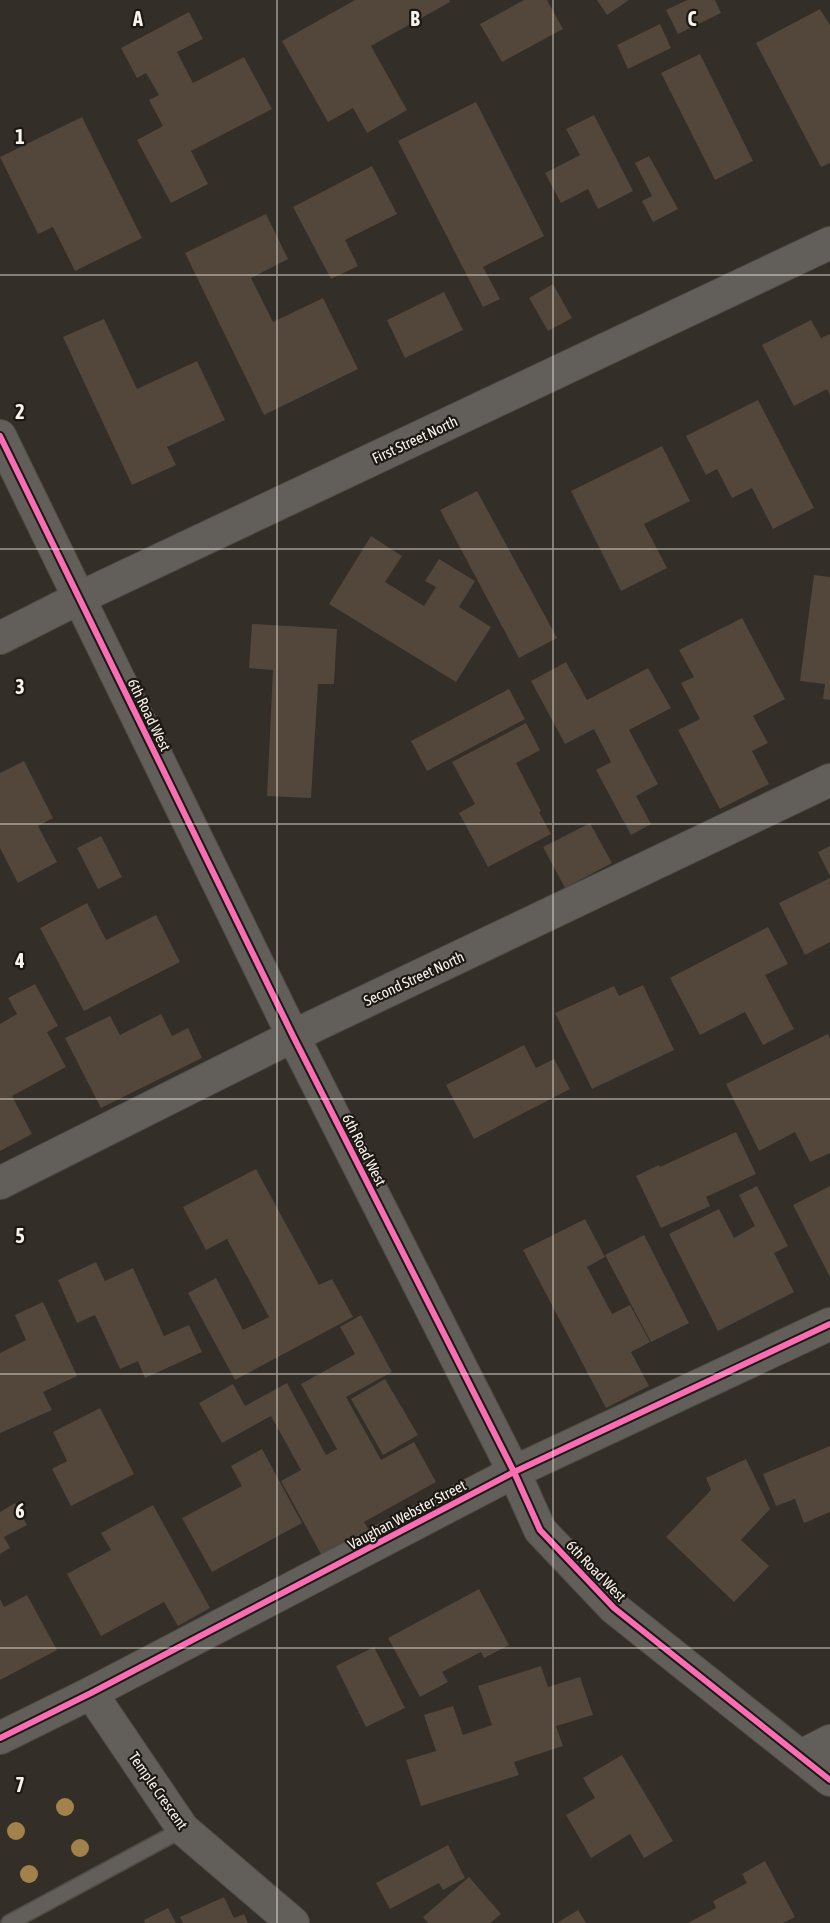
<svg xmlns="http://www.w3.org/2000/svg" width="830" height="1923" font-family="'Asap Condensed',sans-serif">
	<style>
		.building { fill: #53463a }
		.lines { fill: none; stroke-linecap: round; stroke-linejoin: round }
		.service-casing { stroke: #4f4b45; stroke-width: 18 }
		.minor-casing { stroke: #4f4b45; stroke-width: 34 }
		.service { stroke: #625e59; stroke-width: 15 }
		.minor { stroke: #625e59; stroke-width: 32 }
		.cycleway-casing { stroke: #1c1813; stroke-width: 10 }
		.cycleway { stroke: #f96db3; stroke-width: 6 }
		.tree { fill: #a3814b }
		.grid { fill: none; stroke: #f8f3eb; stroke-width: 1.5; stroke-opacity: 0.55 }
		.labels { text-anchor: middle; stroke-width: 4.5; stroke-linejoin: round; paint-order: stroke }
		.street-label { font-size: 15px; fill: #f8f3eb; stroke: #1c1813 }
		.grid-label { font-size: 20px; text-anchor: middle; font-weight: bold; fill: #f8f3eb; stroke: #1c1813; stroke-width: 4.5; stroke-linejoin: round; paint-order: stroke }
	</style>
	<rect width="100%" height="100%" fill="#332e28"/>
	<path class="building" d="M 355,0 L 449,0 L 450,2 L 371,46 L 407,110 L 367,133 L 353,108 L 328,122 L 282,41 Z
		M 524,0 L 547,0 L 563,29 L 502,62 L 480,24 Z
		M 597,0 L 629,0 L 607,15 Z
		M 687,0 L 715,0 L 721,13 L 678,34 L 666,10 Z
		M 820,9 L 830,25 L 830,163 L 821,167 L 756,43 Z
		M 189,12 L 203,39 L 177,52 L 193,83 L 244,57 L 272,109 L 191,151 L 208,184 L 171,203 L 137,140 L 163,126 L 149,100 L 159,95 L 146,73 L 137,78 L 121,48 Z
		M 660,24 L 671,48 L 628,69 L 617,45 Z
		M 700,54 L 753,161 L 715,180 L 661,73 Z
		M 476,102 L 544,236 L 483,267 L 500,299 L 483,307 L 398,141 Z
		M 594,115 L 633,191 L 598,209 L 588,189 L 561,203 L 545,173 L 580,155 L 566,129 Z
		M 82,117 L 142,238 L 75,271 L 53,227 L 38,234 L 0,157 Z
		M 649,156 L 678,209 L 653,222 L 642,201 L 652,196 L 635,163 Z
		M 372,166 L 397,214 L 345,240 L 358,266 L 331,279 L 293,207 Z
		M 266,214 L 288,259 L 251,278 L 273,322 L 323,298 L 358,369 L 264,415 L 185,253 Z
		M 553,284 L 572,318 L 548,331 L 529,298 Z
		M 444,292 L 463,330 L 405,358 L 387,320 Z
		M 104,319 L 137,389 L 197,361 L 225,420 L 167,447 L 176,465 L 132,485 L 63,337 Z
		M 811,320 L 821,338 L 830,334 L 830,395 L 827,389 L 794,406 L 762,345 Z
		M 758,400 L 814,508 L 773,529 L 752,488 L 732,498 L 717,469 L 706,475 L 686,436 Z
		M 662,446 L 690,501 L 644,524 L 667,568 L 621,591 L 571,491 Z
		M 477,491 L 557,638 L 519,658 L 440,510 Z
		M 371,536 L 402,556 L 385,582 L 424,606 L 436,587 L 425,581 L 439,559 L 475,581 L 459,607 L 491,627 L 456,682 L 329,604 Z
		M 814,575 L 830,577 L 830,700 L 823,699 L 825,684 L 800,681 Z
		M 742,618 L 785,699 L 753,716 L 768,743 L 752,751 L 769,784 L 720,809 L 678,730 L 700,719 L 681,683 L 694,677 L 679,650 Z
		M 252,624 L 337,629 L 334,684 L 318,684 L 311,798 L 267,796 L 273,670 L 249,668 Z
		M 566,662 L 587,700 L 648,668 L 671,708 L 629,730 L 658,784 L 636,796 L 651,824 L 631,835 L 596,770 L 611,762 L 594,729 L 565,744 L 531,681 Z
		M 509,689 L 525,719 L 427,771 L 411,741 Z
		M 526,723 L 540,750 L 516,763 L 541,811 L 539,812 L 551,834 L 488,867 L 459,813 L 475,804 L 452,762 Z
		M 24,761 L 53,818 L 38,826 L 57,862 L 18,883 L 0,848 L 0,773 Z
		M 590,823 L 612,863 L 565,888 L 543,847 Z
		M 101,836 L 122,877 L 98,889 L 77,848 Z
		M 830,846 L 830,876 L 818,852 Z
		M 830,878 L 830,942 L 805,955 L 779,903 Z
		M 87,903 L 106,940 L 156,915 L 180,962 L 84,1011 L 40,928 Z
		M 768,927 L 788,964 L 765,975 L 794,1029 L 763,1045 L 745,1012 L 700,1035 L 670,978 Z
		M 35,984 L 58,1026 L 47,1032 L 66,1067 L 12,1096 L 32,1134 L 0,1151 L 0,1024 L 17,1014 L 8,998 Z
		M 643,985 L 674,1050 L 592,1089 L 555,1013 L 614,986 L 619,996 Z
		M 161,1014 L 172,1036 L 188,1028 L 202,1058 L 101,1108 L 65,1038 L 110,1016 L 120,1035 Z
		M 828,1034 L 830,1039 L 830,1153 L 810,1162 L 795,1132 L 759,1151 L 726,1084 Z
		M 524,1045 L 536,1068 L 554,1059 L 570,1089 L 474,1139 L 446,1085 Z
		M 736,1132 L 756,1174 L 706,1197 L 710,1206 L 661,1228 L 636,1176 L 659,1165 L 660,1167 Z
		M 256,1169 L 319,1285 L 332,1279 L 353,1317 L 235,1380 L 188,1293 L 216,1278 L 243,1330 L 269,1317 L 227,1239 L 206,1250 L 183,1207 Z
		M 757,1186 L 788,1246 L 774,1253 L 794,1292 L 718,1331 L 669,1234 L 719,1209 L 734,1238 L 755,1226 L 739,1195 Z
		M 830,1186 L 830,1277 L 793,1205 Z
		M 585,1219 L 605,1257 L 587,1267 L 612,1314 L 630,1305 L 650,1342 L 631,1352 L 649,1386 L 606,1408 L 523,1250 Z
		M 644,1235 L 689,1323 L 651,1342 L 605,1255 Z
		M 96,1262 L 105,1281 L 133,1268 L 164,1336 L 189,1325 L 202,1352 L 145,1378 L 138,1361 L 120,1369 L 95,1315 L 77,1323 L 58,1280 Z
		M 43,1302 L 77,1376 L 43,1392 L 52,1410 L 0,1433 L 0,1353 L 26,1340 L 15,1315 Z
		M 361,1315 L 392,1372 L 346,1397 L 381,1460 L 414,1442 L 436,1482 L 364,1522 L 369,1530 L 322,1556 L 281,1481 L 301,1470 L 271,1416 L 222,1443 L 199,1403 L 233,1384 L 245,1406 L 287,1383 L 326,1455 L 337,1449 L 301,1384 L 355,1354 L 340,1327 Z
		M 385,1379 L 418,1435 L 383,1455 L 351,1399 Z
		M 100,1408 L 134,1474 L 71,1506 L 52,1469 L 67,1461 L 53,1432 Z
		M 830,1446 L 830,1512 L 804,1523 L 795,1499 L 776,1506 L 763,1474 Z
		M 262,1449 L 302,1523 L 212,1572 L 182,1518 L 242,1486 L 231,1466 Z
		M 746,1459 L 770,1509 L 741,1540 L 769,1566 L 734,1602 L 666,1537 L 711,1490 L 706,1478 Z
		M 15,1503 L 27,1525 L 4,1537 L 10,1548 L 0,1554 L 0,1512 Z
		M 153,1505 L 210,1608 L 178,1626 L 164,1602 L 101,1636 L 67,1574 L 111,1550 L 101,1533 Z
		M 479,1589 L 509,1645 L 484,1658 L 481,1652 L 442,1672 L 448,1682 L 420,1697 L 388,1638 Z
		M 27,1595 L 57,1650 L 0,1680 L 0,1599 L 4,1607 Z
		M 374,1647 L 405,1708 L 366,1727 L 336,1666 Z
		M 541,1666 L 548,1687 L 580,1677 L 593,1715 L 556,1726 L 563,1746 L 514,1762 L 519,1775 L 421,1806 L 406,1760 L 436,1751 L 424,1715 L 453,1706 L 463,1735 L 492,1725 L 478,1686 Z
		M 622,1755 L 673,1841 L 644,1858 L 630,1834 L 591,1858 L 566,1815 L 595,1798 L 583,1778 Z
		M 448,1845 L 465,1878 L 443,1890 L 439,1883 L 390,1909 L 376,1883 Z
		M 765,1861 L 795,1917 L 783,1923 L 688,1923 L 716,1908 L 713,1901 L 747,1883 L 742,1874 Z
		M 469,1877 L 501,1914 L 490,1923 L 428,1923 L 423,1917 Z
		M 224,1897 L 234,1918 L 244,1914 L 248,1923 L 183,1923 L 180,1917 Z
		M 168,1908 L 176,1923 L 145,1923 L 144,1920 Z
		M 578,1910 L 586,1923 L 557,1923 Z"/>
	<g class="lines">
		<g class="service-casing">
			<path id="service" d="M 9,1923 L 183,1829"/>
		</g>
		<g class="minor-casing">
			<path id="minor" d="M 0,436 L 293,1036 L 514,1472 L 540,1530 L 614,1608 L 830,1780
				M 0,638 L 79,598 L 830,243
				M 0,1183 L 293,1036 L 830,780
				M 91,1693 L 183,1829 L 293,1923
				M 0,1738 L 91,1693 L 514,1472 L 830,1324
				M 801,1756 L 830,1741"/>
		</g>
		<use href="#service" class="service"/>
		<use href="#minor" class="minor"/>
		<g class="cycleway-casing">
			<path id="cycleway" d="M 0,436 L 293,1036 L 514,1472 L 540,1530 L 614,1608 L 830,1780
				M 0,1738 L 91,1693 L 514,1472 L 830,1324"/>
		</g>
		<use href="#cycleway" class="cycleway"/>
	</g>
	<g class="tree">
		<circle cx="65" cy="1807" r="9"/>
		<circle cx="16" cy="1831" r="9"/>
		<circle cx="80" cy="1848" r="9"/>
		<circle cx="29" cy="1874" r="9"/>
	</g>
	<path class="grid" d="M 277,0 L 277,1923M 553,0 L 553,1923M 0,275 L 830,275M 0,549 L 830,549M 0,824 L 830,824M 0,1099 L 830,1099M 0,1374 L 830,1374M 0,1648 L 830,1648"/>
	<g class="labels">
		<g class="street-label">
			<text transform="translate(415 440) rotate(-25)" y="5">First Street North</text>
			<text transform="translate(149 715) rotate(64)" y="5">6th Road West</text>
			<text transform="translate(414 979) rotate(-25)" y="5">Second Street North</text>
			<text transform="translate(364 1150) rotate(63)" y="5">6th Road West</text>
			<text transform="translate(407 1515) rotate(-28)" y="5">Vaughan Webster Street</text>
			<text transform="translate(596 1571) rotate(46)" y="5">6th Road West</text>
			<text transform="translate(158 1791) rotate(55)" y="5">Temple Crescent</text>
		</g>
	</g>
	<g class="grid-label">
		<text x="138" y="26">A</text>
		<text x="415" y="26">B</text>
		<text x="692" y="26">C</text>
		<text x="20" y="144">1</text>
		<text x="20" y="419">2</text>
		<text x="20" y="694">3</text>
		<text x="20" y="968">4</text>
		<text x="20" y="1243">5</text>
		<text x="20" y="1518">6</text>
		<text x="20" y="1792">7</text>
	</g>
</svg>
